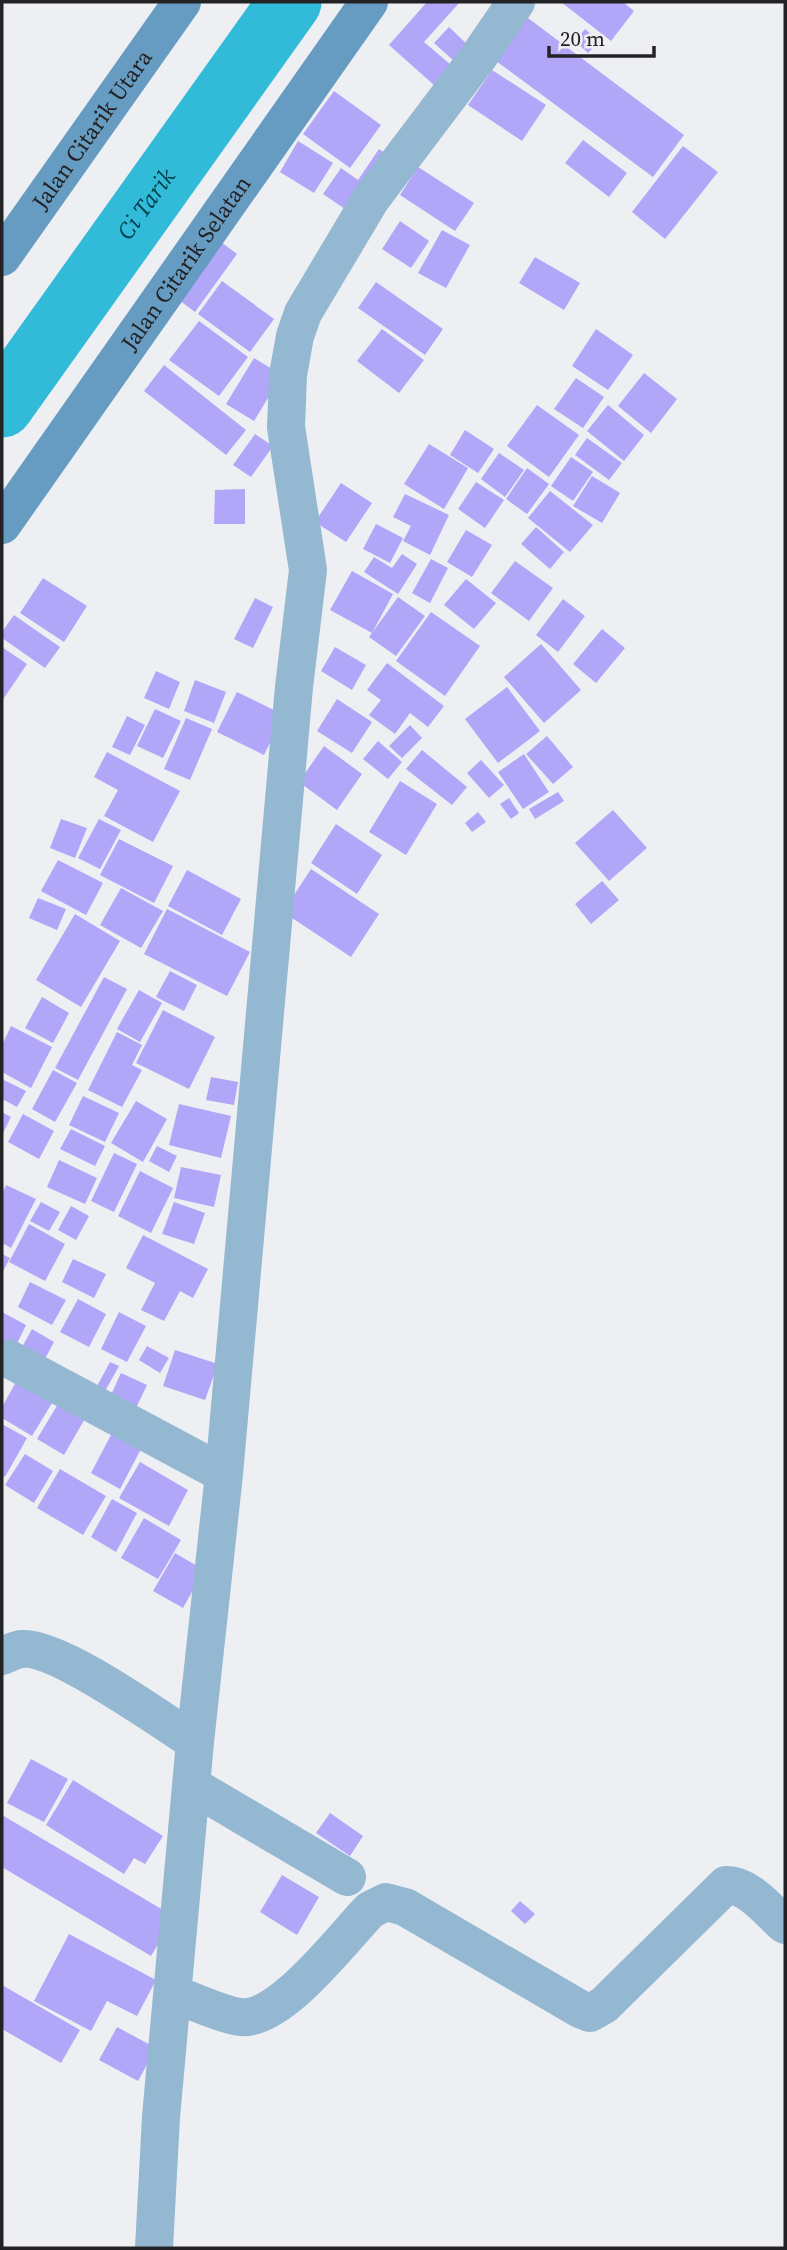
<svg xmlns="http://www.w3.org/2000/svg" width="787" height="2250" font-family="'Source Serif 4',serif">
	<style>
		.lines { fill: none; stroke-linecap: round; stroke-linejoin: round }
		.river { stroke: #32bbd8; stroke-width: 63 }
		.building { fill: #b2a6f9 }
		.street { stroke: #94b8d2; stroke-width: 38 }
		.secondary { stroke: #669cc2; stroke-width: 38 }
		.labels { text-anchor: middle; stroke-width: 7; stroke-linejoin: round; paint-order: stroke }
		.street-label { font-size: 23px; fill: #232325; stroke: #edeff3 }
		.water-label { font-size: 24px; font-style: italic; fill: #013f4b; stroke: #edeff3 }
	</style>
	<rect width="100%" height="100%" fill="#edeff3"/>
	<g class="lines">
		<path class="river" id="s1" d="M 2,406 L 290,2"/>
	</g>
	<path class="building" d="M 427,2 L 460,2 L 424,42 L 451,65 L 434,85 L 389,45 Z
		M 561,2 L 623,2 L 634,11 L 611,41 Z
		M 524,15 L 684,135 L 653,177 L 492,58 Z
		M 449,27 L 470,47 L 456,63 L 434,43 Z
		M 585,29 L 599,41 L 588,53 L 575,41 Z
		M 492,70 L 546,105 L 522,141 L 468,105 Z
		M 334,91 L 381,125 L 350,168 L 303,134 Z
		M 583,140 L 627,173 L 609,197 L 565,163 Z
		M 298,141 L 333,163 L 314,193 L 280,172 Z
		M 683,146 L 718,172 L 665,239 L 632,212 Z
		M 379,149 L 388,155 L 348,211 L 323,194 L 341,168 L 358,180 Z
		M 418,167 L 474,203 L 455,231 L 400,195 Z
		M 400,221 L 429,241 L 411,268 L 382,249 Z
		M 442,230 L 470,245 L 446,288 L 418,273 Z
		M 221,242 L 237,254 L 195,312 L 179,300 Z
		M 535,257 L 580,283 L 564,310 L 519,283 Z
		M 222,281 L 274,319 L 250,352 L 198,314 Z
		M 376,282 L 443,329 L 425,355 L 358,308 Z
		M 199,321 L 248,357 L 219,396 L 169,360 Z
		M 382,329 L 424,360 L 399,393 L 357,361 Z
		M 596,329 L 633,355 L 608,390 L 572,366 Z
		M 254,358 L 282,375 L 254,421 L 226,404 Z
		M 164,365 L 246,430 L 226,455 L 144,391 Z
		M 644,373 L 677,399 L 651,433 L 618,406 Z
		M 576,378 L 604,397 L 583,428 L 554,409 Z
		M 537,405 L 579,435 L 549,477 L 507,446 Z
		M 608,405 L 644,435 L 624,461 L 587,431 Z
		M 465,430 L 494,449 L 478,473 L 450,455 Z
		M 255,434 L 273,446 L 251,477 L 233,465 Z
		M 587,438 L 622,463 L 609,480 L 575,455 Z
		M 429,444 L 468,468 L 444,509 L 404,484 Z
		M 499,453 L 524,470 L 505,497 L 481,479 Z
		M 571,457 L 593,472 L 573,501 L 551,486 Z
		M 527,468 L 549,484 L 527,514 L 506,499 Z
		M 592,476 L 620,493 L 602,523 L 573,506 Z
		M 476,482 L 504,500 L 485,528 L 458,509 Z
		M 341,483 L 372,503 L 346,542 L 315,522 Z
		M 245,489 L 245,524 L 214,524 L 215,490 Z
		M 550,491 L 593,525 L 570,552 L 528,518 Z
		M 405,494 L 449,515 L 430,555 L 403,541 L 411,526 L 393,517 Z
		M 376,524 L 403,538 L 390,563 L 363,549 Z
		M 536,527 L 564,552 L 550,569 L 521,544 Z
		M 466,530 L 492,545 L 472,577 L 447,562 Z
		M 402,554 L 417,564 L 398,594 L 364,572 L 374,557 L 392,568 Z
		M 431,559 L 448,568 L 430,603 L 412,593 Z
		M 515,561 L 553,588 L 529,621 L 491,593 Z
		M 352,571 L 393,594 L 372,633 L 330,610 Z
		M 43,578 L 87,606 L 64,642 L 20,613 Z
		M 466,579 L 496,603 L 474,629 L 444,605 Z
		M 398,597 L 425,616 L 396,656 L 369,637 Z
		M 255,598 L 273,607 L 253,648 L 234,639 Z
		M 563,599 L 585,616 L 558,652 L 536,635 Z
		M 431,612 L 480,646 L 445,696 L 396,661 Z
		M 14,615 L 60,647 L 45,668 L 2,638 L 2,632 Z
		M 602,629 L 625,648 L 596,683 L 573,664 Z
		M 541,644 L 581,690 L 544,723 L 504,677 Z
		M 2,647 L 27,664 L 2,701 Z
		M 335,647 L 366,665 L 352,690 L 321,671 Z
		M 387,663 L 444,706 L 428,727 L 410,713 L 395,734 L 369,715 L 381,700 L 367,690 Z
		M 156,671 L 180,682 L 169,709 L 144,698 Z
		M 195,680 L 226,692 L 214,723 L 184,711 Z
		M 507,687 L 540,731 L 498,763 L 465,719 Z
		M 237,692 L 284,715 L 264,755 L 217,732 Z
		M 337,699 L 372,722 L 352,753 L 317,731 Z
		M 155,709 L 181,721 L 163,758 L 137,746 Z
		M 127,716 L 145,725 L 130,755 L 112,747 Z
		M 186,718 L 212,729 L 190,780 L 164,769 Z
		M 410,725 L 422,738 L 402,758 L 389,746 Z
		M 547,736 L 573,767 L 553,784 L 526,754 Z
		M 378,741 L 402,762 L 388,779 L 363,759 Z
		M 324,746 L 362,774 L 337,810 L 299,782 Z
		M 422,750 L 467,787 L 452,805 L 406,769 Z
		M 107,752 L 180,791 L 153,842 L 104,816 L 118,790 L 94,777 Z
		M 524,754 L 549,792 L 523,809 L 498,772 Z
		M 481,760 L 504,785 L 489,798 L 467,773 Z
		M 400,781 L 437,804 L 406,855 L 369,832 Z
		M 558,792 L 564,801 L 535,819 L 529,809 Z
		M 509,798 L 519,813 L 511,819 L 500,804 Z
		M 613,810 L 647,848 L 609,881 L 575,843 Z
		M 478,812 L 486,822 L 472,832 L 465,823 Z
		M 61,819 L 87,828 L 75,858 L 50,848 Z
		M 99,819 L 121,830 L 100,869 L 78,858 Z
		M 336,824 L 382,855 L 357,894 L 311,863 Z
		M 119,839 L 173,866 L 154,903 L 100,875 Z
		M 58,860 L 103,883 L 86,915 L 41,891 Z
		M 311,869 L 379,914 L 351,957 L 283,912 Z
		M 187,870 L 241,899 L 222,935 L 168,906 Z
		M 602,881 L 619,900 L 591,924 L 575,904 Z
		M 121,888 L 163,911 L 141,948 L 100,925 Z
		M 38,898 L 66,909 L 57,930 L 29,918 Z
		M 167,909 L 250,952 L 227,996 L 144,954 Z
		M 75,914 L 120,941 L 81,1007 L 36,980 Z
		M 170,971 L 197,985 L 184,1011 L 156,997 Z
		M 104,977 L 127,989 L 78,1080 L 55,1068 Z
		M 139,990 L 162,1003 L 140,1042 L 117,1029 Z
		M 42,997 L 69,1013 L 53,1043 L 25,1028 Z
		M 163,1010 L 215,1037 L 189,1089 L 136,1063 Z
		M 11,1026 L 52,1047 L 31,1088 L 2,1072 L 2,1045 Z
		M 117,1032 L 142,1045 L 132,1065 L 142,1070 L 122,1107 L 88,1090 Z
		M 53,1070 L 77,1083 L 55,1122 L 32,1109 Z
		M 211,1077 L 238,1082 L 234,1105 L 206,1100 Z
		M 2,1079 L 26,1091 L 17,1107 L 2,1099 Z
		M 83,1096 L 119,1113 L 105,1142 L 69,1125 Z
		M 136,1101 L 167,1119 L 143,1162 L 111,1143 Z
		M 179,1104 L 231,1116 L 221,1158 L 169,1145 Z
		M 2,1112 L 11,1117 L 2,1135 Z
		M 23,1114 L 54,1131 L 39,1159 L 8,1142 Z
		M 71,1129 L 105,1146 L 95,1166 L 60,1149 Z
		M 157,1146 L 177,1156 L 169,1172 L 149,1161 Z
		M 114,1153 L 137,1164 L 114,1212 L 91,1201 Z
		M 59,1160 L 97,1178 L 85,1204 L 47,1187 Z
		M 181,1167 L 221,1175 L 214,1207 L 174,1198 Z
		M 140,1171 L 173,1188 L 151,1233 L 118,1216 Z
		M 6,1185 L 36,1199 L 11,1248 L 2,1243 L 2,1194 Z
		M 41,1202 L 60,1212 L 49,1231 L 30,1221 Z
		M 174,1202 L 205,1213 L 194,1244 L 162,1234 Z
		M 71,1206 L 89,1216 L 76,1240 L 58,1230 Z
		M 29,1224 L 65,1244 L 45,1281 L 9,1262 Z
		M 143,1235 L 208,1269 L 193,1298 L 180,1291 L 164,1321 L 141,1310 L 155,1283 L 126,1268 Z
		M 2,1254 L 10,1258 L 2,1273 Z
		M 73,1259 L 106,1274 L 94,1298 L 62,1282 Z
		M 30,1282 L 66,1300 L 52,1325 L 18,1307 Z
		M 78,1299 L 106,1314 L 89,1347 L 60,1332 Z
		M 2,1312 L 26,1325 L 13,1352 L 2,1346 Z
		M 119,1312 L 146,1326 L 127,1362 L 101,1349 Z
		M 32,1329 L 54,1342 L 40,1368 L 17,1356 Z
		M 147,1346 L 169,1358 L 160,1373 L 139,1360 Z
		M 175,1350 L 218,1364 L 205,1400 L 163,1386 Z
		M 110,1362 L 119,1366 L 104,1393 L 96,1388 Z
		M 121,1373 L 147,1385 L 136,1408 L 110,1397 Z
		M 16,1382 L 52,1403 L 32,1436 L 2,1418 L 2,1407 Z
		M 64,1394 L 90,1410 L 64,1455 L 37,1439 Z
		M 2,1424 L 27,1438 L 5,1477 L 2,1475 Z
		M 112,1433 L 141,1449 L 120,1489 L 91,1473 Z
		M 25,1454 L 53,1471 L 34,1503 L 5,1485 Z
		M 140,1462 L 188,1490 L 169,1526 L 119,1498 Z
		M 60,1469 L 106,1496 L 83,1535 L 37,1508 Z
		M 112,1499 L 137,1513 L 116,1552 L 91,1537 Z
		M 144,1518 L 181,1540 L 158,1579 L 121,1558 Z
		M 175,1553 L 204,1570 L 183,1608 L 153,1591 Z
		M 31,1759 L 68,1779 L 44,1822 L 7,1803 Z
		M 73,1780 L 163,1836 L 145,1864 L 134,1858 L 124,1874 L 46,1825 Z
		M 330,1813 L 363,1836 L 350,1856 L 316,1833 Z
		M 2,1815 L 175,1917 L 151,1956 L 2,1867 Z
		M 282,1875 L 319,1897 L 297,1935 L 260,1912 Z
		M 520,1901 L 535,1914 L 525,1924 L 511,1911 Z
		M 69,1934 L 156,1980 L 137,2016 L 107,2001 L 91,2031 L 34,2001 Z
		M 2,1985 L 80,2030 L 61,2063 L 2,2029 Z
		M 117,2027 L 156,2048 L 138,2081 L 99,2060 Z"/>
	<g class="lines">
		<path class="street" d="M 7,1358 L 224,1474
			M 2,1656 C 8,1654 16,1649 22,1649 C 57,1645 162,1721 195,1742
			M 191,1785 L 347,1877
			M 173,1994 C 191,2000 223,2015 240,2017 C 280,2022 342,1939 370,1910 L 386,1902 L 405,1907 L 580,2009 L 590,2013 L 604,2005 L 726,1885 C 748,1884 769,1911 785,1925
			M 154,2248 L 161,2117 L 195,1742 L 224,1474 L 294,687 L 308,570 L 286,427 L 288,375 L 295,336 L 303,313 L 371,199 L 479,56 L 516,2"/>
		<g class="secondary">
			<path id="s2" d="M 2,257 L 182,2"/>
			<path id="s3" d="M 2,525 L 369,2"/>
		</g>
	</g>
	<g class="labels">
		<g class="street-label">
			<text dy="8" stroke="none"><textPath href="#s2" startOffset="156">Jalan Citarik Utara</textPath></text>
			<text dy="8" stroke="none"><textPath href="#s3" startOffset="320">Jalan Citarik Selatan</textPath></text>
		</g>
		<g class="water-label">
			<text dy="8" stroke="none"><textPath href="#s1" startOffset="248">Ci Tarik</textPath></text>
		</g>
	</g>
	<rect width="787" height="2250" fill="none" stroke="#232325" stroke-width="7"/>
	<path d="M549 46v10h105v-10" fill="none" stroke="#232325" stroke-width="3.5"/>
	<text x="560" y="46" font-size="21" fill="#232325" stroke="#edeff3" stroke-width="5" paint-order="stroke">20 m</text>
</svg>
